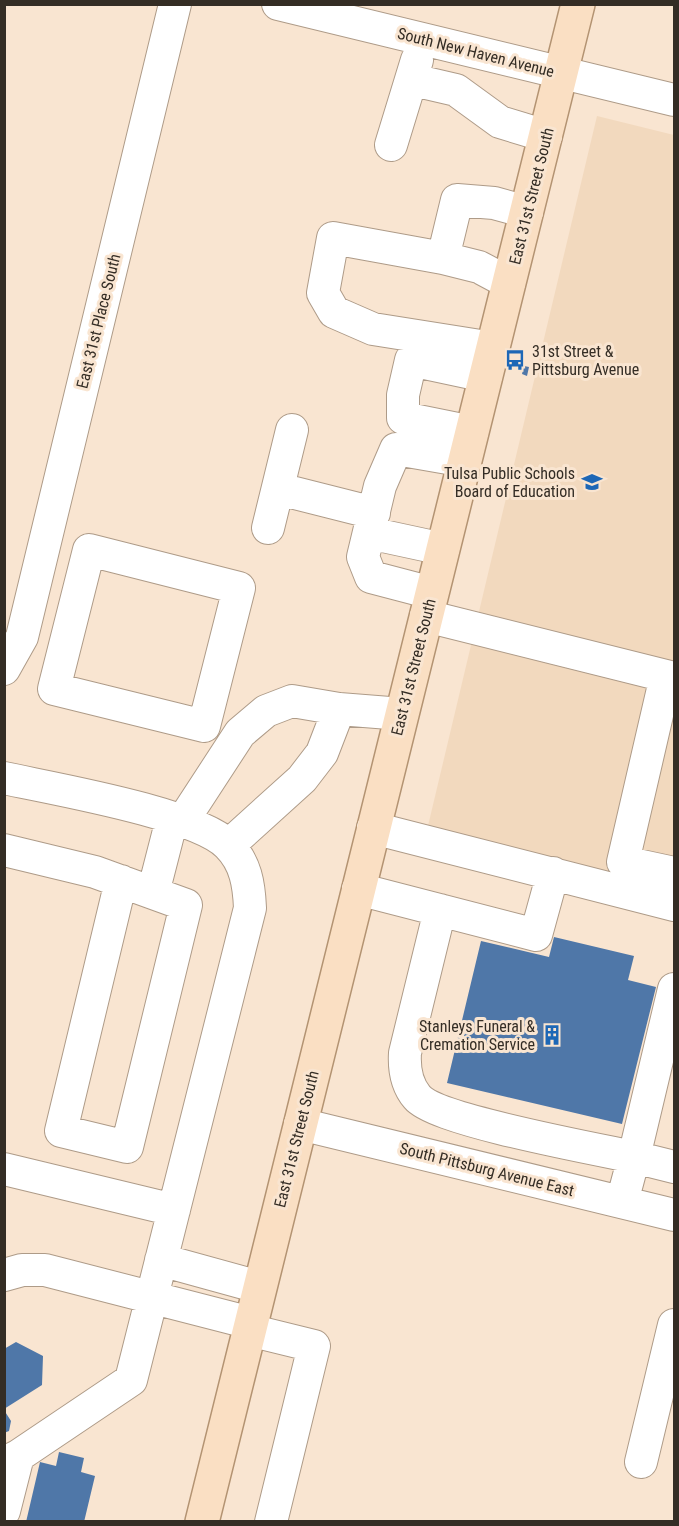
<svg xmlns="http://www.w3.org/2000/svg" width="679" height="1526" font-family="'Roboto Condensed',sans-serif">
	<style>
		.built { fill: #f2d9be }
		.building { fill: #4f77a8 }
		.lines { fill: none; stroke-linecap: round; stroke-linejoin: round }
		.minor-casing { stroke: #ae9b88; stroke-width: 34 }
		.major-casing { stroke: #b39372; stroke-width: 36 }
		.minor { stroke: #fff; stroke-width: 32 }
		.major { stroke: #fadfc3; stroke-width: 33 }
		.labels { text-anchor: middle; stroke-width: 6; stroke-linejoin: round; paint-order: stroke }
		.street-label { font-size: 16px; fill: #342d25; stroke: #f9e5d1 }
		.poi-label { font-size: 16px; fill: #342d25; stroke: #f9e5d1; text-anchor: end }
	</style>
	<rect width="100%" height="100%" fill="#f9e5d1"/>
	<path class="built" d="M 597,116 L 674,135 L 674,888 L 427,830 Z"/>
	<path class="building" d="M 524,366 L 529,367 L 527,376 L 522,374 Z
		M 554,937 L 634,956 L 628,980 L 656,987 L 622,1124 L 447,1083 L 481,941 L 549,957 Z
		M 16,1342 L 43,1356 L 42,1385 L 4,1409 L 4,1349 Z
		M 4,1410 L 11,1421 L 9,1431 L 4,1433 Z
		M 59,1452 L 84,1458 L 81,1472 L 95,1476 L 84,1522 L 26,1522 L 40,1462 L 56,1466 Z"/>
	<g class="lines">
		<g class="minor-casing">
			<path id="minor" d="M 278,4 L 674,100
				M 413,80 L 456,90 L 500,122 L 546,136
				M 391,145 L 417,60
				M 443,258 L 333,238 L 323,293 L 334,312 L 373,329 L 493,348
				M 509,283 L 479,267 L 443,258 L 457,200 L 494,203 L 527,212
				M 472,432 L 403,418 L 403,395 L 411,360 L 486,376
				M 279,489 L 374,513
				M 268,528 L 292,430
				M 369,533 L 443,549
				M 89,550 L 239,588 L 204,726 L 54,689 Z
				M 432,593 L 371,577 L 363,557 L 380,486 L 396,449 L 465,461
				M 426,616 L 674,678
				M 4,669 L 22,637 L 175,4
				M 666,676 L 623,862 L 674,873
				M 4,778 C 54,789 196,813 228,845 C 246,863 249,885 250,908 L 131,1380 L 18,1456
				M 182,822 L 240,733 L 266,711 L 292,701 L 339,709 L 402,714
				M 373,828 L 674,905
				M 229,845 L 302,779 L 322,753 L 339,709
				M 4,850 L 95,872 L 186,905 L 127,1147 L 61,1131 L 121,881
				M 358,889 L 536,935 L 553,873
				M 153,893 L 172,819
				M 440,910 L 405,1053 C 404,1069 406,1084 417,1097 C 436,1120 596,1149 634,1157 L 622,1202
				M 674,989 L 634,1157 L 674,1167
				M 300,1124 L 674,1215
				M 4,1169 L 174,1210
				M 161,1260 L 259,1287
				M 4,1275 L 22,1270 L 45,1270 L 251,1323
				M 249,1330 L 314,1346 L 271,1522
				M 641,1462 L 674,1325
				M 4,1463 L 18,1456 L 4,1511"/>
		</g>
		<g class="major-casing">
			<path id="major" d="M 202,1522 L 578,4"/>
		</g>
		<use href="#minor" class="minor"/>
		<use href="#major" class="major"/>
	</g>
	<defs>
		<g id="bus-bare" transform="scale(1.62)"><path d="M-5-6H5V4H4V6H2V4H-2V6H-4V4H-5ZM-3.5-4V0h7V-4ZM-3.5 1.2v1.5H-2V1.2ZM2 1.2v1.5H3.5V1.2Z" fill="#1d67b6" stroke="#f9e5d1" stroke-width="2.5" paint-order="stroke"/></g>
		<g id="school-bare" transform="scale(1.62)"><path d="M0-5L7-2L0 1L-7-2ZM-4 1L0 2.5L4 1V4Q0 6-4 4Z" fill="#1d67b6" stroke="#f9e5d1" stroke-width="2.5" paint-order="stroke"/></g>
		<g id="building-bare" transform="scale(1.62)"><path d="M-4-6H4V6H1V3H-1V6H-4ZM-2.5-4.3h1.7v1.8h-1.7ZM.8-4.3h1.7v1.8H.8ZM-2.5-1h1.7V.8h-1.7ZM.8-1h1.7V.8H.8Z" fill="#1d67b6" stroke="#f9e5d1" stroke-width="2.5" paint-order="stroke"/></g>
	</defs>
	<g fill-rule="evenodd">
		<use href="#bus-bare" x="515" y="360"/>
		<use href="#school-bare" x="592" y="482"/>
		<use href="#building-bare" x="552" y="1035"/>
	</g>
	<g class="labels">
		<g class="street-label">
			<text transform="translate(476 52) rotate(14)" y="6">South New Haven Avenue</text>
			<text transform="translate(531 196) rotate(-76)" y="6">East 31st Street South</text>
			<text transform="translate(98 321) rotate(-76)" y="6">East 31st Place South</text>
			<text transform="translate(413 667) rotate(-76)" y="6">East 31st Street South</text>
			<text transform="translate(296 1139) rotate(-76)" y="6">East 31st Street South</text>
			<text transform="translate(487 1169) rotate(14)" y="6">South Pittsburg Avenue East</text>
		</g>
		<g class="poi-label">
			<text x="532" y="357" text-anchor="start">31st Street &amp;<tspan x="532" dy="18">Pittsburg Avenue</tspan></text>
			<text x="575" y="479">Tulsa Public Schools<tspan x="575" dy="18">Board of Education</tspan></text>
			<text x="535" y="1032">Stanleys Funeral &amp;<tspan x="535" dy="18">Cremation Service</tspan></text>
		</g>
	</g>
	<rect width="679" height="1526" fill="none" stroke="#342d25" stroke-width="12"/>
</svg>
